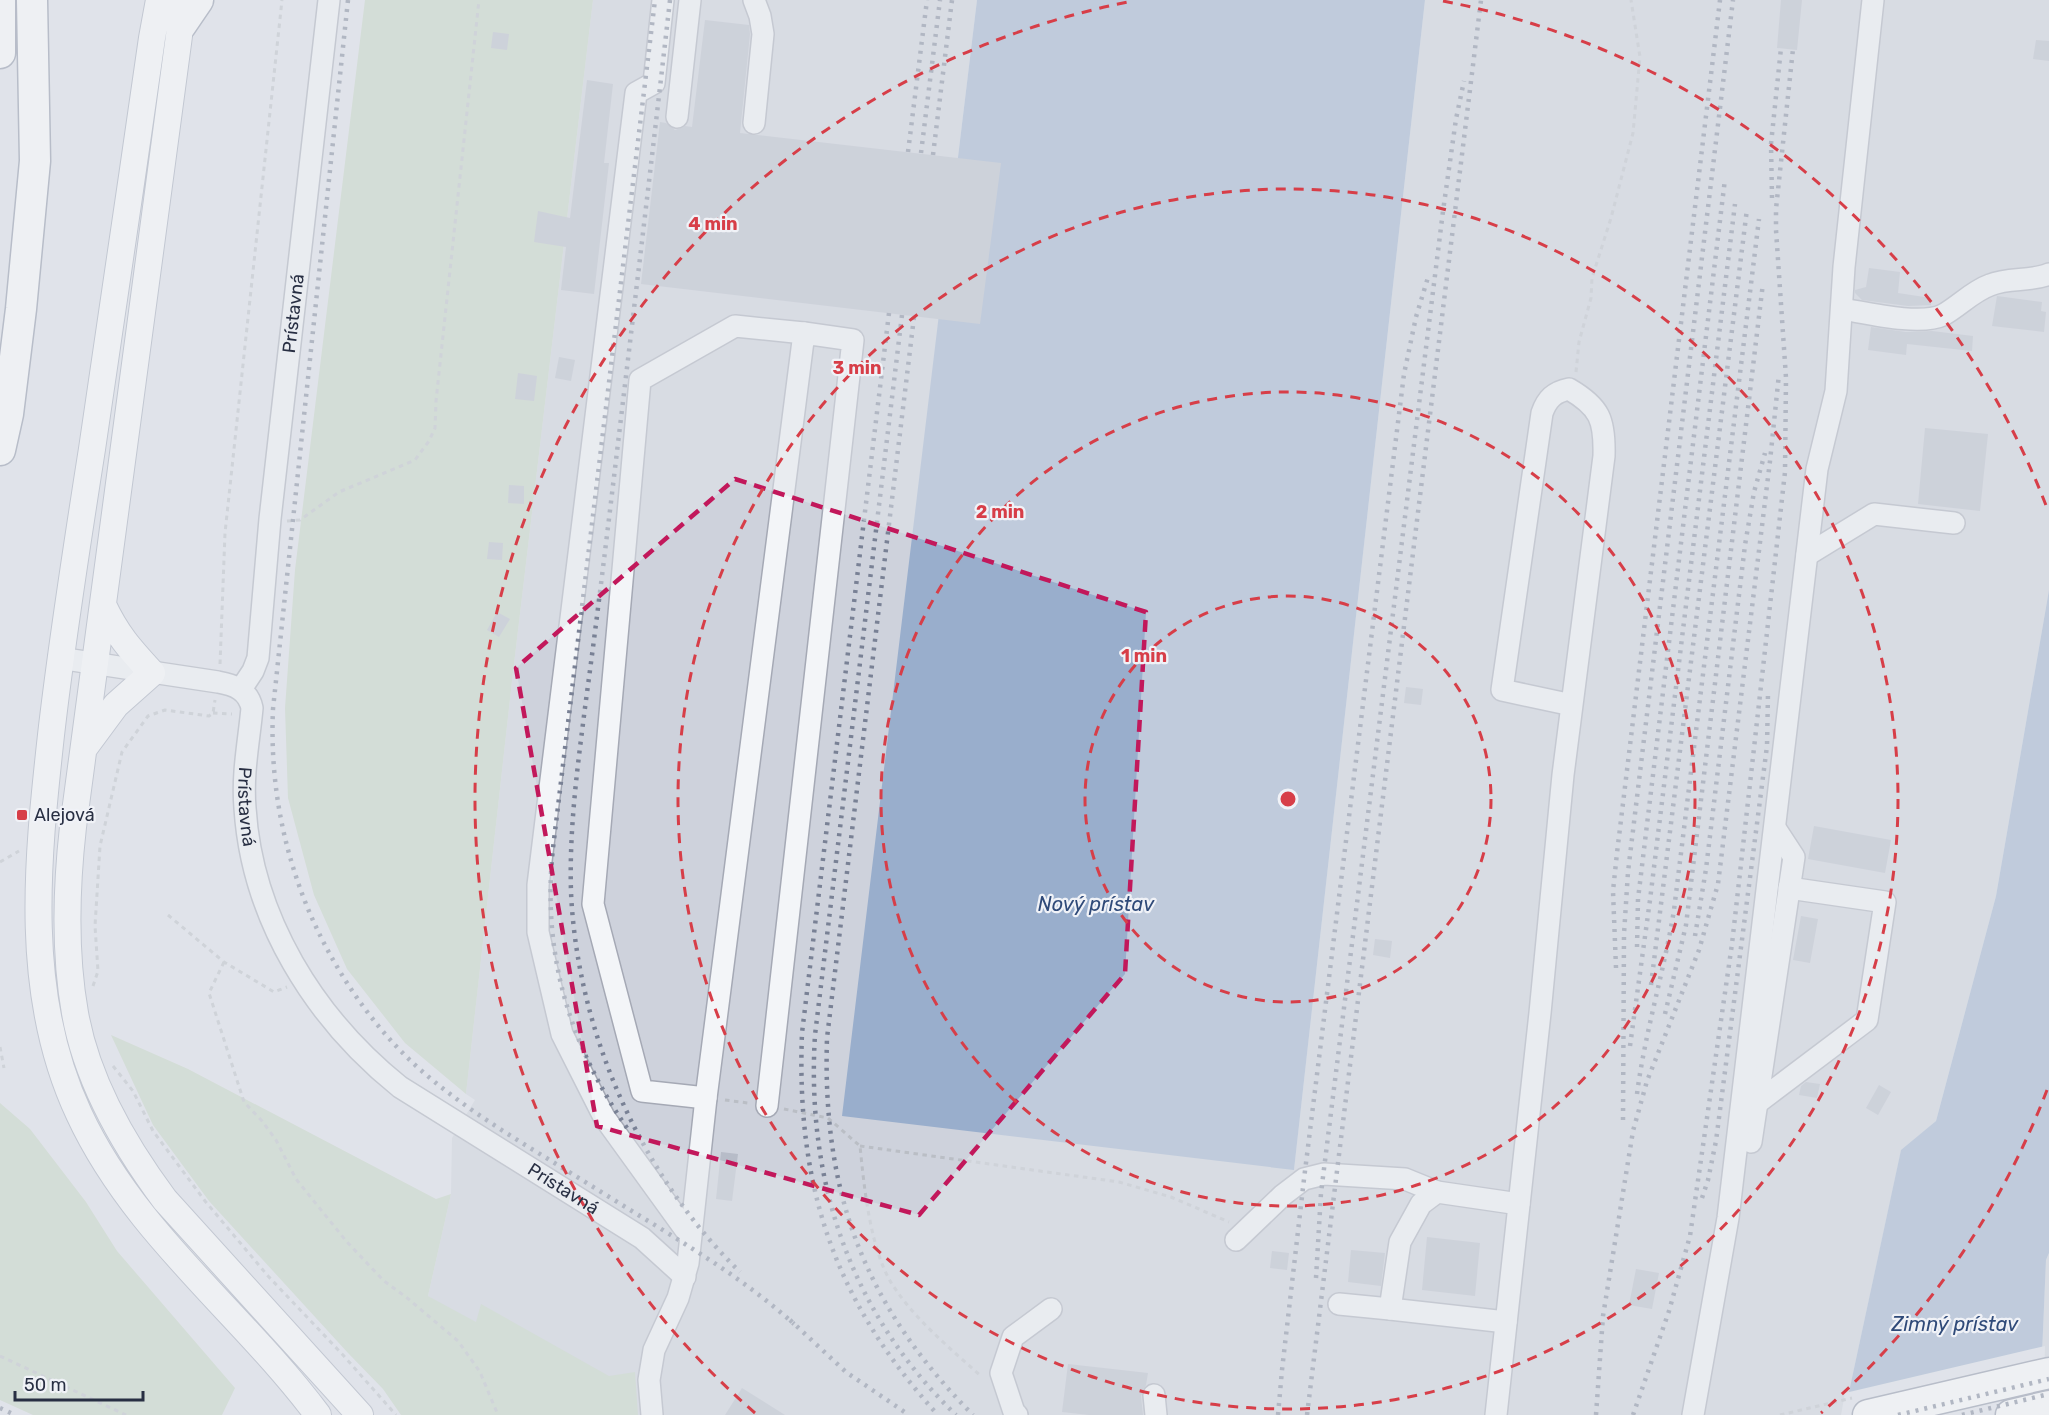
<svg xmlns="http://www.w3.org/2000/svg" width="2049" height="1415" font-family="Rubik,sans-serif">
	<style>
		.built { fill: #ced2dc }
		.green { fill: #c4d4c1 }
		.water { fill: #99aecc }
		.pier { fill: #e0e3ea }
		.building { fill: #b7bcc8 }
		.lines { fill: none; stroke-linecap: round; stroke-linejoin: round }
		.minor-casing { stroke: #a5a9b5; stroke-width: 24 }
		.major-casing { stroke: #9fa6b7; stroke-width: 28 }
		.highway-casing { stroke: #878fa2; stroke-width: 33 }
		.path { stroke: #babec5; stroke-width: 3; stroke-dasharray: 4.5 4.5; stroke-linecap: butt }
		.minor { stroke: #f3f5f8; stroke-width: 21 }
		.major { stroke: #fff; stroke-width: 26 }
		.highway { stroke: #fff; stroke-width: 30 }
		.rail { stroke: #798195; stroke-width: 4.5; stroke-dasharray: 3 6; stroke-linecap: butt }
		.marked { fill: none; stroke: #c2185b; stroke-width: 4.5; stroke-dasharray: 12 8; stroke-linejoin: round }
		.ring { fill: none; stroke: #d73e48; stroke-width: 3; stroke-dasharray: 10 8 }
		.poi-dot { fill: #d73e48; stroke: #f0f2f7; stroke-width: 2 }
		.labels { text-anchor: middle; stroke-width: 4.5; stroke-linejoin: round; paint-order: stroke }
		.street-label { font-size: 18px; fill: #282f43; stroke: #f0f2f7 }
		.poi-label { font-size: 18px; fill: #282f43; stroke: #f0f2f7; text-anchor: start }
		.water-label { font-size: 20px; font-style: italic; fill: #2f4a79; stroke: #f0f2f7 }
		.centre { fill: #d73e48; stroke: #f0f2f7; stroke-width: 3 }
		.ring-label { font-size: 18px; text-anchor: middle; font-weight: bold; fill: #d73e48; stroke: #f0f2f7; stroke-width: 4.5; stroke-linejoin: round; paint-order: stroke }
	</style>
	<rect width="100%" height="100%" fill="#e0e3ea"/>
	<path class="built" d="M 593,0 L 977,0 L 958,157 L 1294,1170 L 1425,0 L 2049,0 L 2049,590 L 1996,896 L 1936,1121 L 1901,1151 L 1844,1415 L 599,1415 L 428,1296 L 451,1194 L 452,1138 L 475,1100 L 466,1094 L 512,681 Z
		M 2049,1253 L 2049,1415 L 2041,1378 L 2046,1260 Z"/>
	<path class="green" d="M 365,0 L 593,0 L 512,681 L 466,1094 L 405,1043 L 347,969 L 314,895 L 288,798 L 285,708 L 295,570 Z
		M 111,1035 L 188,1069 L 436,1199 L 451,1194 L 428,1296 L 476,1322 L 481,1304 L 609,1376 L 635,1372 L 638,1415 L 401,1415 L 383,1389 L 348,1353 L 209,1201 L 153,1125 Z
		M 0,1103 L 30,1129 L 86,1202 L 117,1251 L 235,1388 L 222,1415 L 33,1415 L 0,1400 Z"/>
	<path class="water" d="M 977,0 L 1425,0 L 1294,1170 L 842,1116 Z
		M 2049,590 L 2049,1253 L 2046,1260 L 2041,1378 L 1844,1415 L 1901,1150 L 1936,1121 L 1996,896 Z"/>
	<path class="pier" d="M 2045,1346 L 2044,1378 L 2048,1415 L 1841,1415 L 1845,1393 Z"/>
	<path class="building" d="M 1781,0 L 1802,0 L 1797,50 L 1777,48 Z
		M 705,20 L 749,25 L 750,34 L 740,133 L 1001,163 L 980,324 L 641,284 L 660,122 L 666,123 L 675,130 L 685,126 L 692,127 Z
		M 493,32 L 509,34 L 507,50 L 491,48 Z
		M 2036,40 L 2049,41 L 2049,61 L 2033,59 Z
		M 587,80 L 613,84 L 604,163 L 609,163 L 594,294 L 561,290 L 566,247 L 534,242 L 538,211 L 570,218 Z
		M 1869,268 L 1900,272 L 1898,293 L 1931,298 L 1931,305 L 1908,306 L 1862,300 L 1855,293 L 1855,290 L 1866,287 Z
		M 1997,296 L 2042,302 L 2041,311 L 2046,312 L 2044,332 L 1992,326 Z
		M 1871,327 L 1906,332 L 1932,331 L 1973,336 L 1972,351 L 1907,344 L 1906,355 L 1868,350 Z
		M 559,357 L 575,360 L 571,381 L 555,378 Z
		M 518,373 L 537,376 L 534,401 L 515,399 Z
		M 1925,428 L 1988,434 L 1980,511 L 1918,504 Z
		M 509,485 L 524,486 L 524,504 L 508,503 Z
		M 489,542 L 503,543 L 502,560 L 487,559 Z
		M 497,612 L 510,619 L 499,637 L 487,630 Z
		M 1406,687 L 1423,689 L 1421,705 L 1404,703 Z
		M 1814,826 L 1891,840 L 1885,873 L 1808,859 Z
		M 1801,916 L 1818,919 L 1810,963 L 1793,960 Z
		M 1375,939 L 1392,941 L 1390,958 L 1373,955 Z
		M 1806,1082 L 1820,1084 L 1817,1098 L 1799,1095 L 1801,1086 Z
		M 1879,1085 L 1891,1092 L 1878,1115 L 1866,1108 Z
		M 721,1152 L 738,1154 L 732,1201 L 716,1199 Z
		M 1427,1237 L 1480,1243 L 1475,1296 L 1422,1290 Z
		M 1351,1250 L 1385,1253 L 1381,1286 L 1348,1282 Z
		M 1272,1251 L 1289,1253 L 1287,1270 L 1270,1268 Z
		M 1636,1269 L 1659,1273 L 1652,1309 L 1629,1305 Z
		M 1068,1364 L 1148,1373 L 1146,1385 L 1141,1396 L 1143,1415 L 1089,1415 L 1062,1412 Z
		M 742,1388 L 785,1415 L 725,1415 Z"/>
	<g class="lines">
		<g class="minor-casing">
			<g id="minor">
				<path d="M 663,0 L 654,83 L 636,93 L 538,885 L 538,932 L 562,1034 L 604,1117 L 690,1236"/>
				<path d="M 754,0 L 760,16 L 763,34 L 754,123"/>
				<path d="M 677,117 L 690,0"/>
				<path d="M 1842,309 C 1867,313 1920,326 1943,315 C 1959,306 1973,291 1990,285 C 2009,277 2030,282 2049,274"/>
				<path d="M 1807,555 L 1874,514 L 1954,523"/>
				<path id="s1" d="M 59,658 L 218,682 C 235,685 248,690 252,708 C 249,741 242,774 245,808 C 252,918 314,1018 400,1087 L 642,1238 L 685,1277"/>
				<path id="s2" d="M 241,689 L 253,671 L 258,658 L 270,519 L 329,0"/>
				<path d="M 706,1098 L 642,1091 L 593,904 L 640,380 L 735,326 L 804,333"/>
				<path d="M 1757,1103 L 1867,1020 L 1885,902 L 1789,888"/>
				<path d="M 1751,1142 L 1794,857 L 1775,828"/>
				<path d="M 1236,1240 L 1283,1195 L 1304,1179 L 1324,1174 L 1405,1179 L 1437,1192"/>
				<path d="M 1339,1304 L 1390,1309"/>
				<path d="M 1506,1322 L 1390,1309 L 1400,1242 L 1421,1204 L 1437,1192 L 1519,1204"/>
				<path d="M 1154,1395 L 1156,1415"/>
				<path d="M 652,1415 L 649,1380 L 654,1350 L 678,1298 L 688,1263 L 706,1098 L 804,333 L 853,340 L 767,1106"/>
				<path d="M 1017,1415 L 1014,1412 L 1001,1373 L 1013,1337 L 1051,1309"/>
				<path d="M 1496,1415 L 1540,1013 L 1563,775 L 1604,456 C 1605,420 1600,407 1569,389 C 1554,392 1547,399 1542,413 L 1502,690 L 1572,705"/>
				<path d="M 1693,1415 L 1728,1218 L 1817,469 L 1836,391 L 1844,267 L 1873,0"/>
			</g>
		</g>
		<g class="major-casing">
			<path id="major" d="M 159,0 L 152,38 C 132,175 113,312 92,449 C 77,544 62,639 51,735 C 37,862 23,995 79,1114 C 134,1233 241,1312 318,1415
				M 183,6 L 73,827 C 66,889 64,951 75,1013 C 87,1082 124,1145 165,1200 L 360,1415
				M 85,747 L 116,705 L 152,673 C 130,649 117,635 103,605"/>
		</g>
		<g class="highway-casing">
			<path id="highway" d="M 181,25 L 198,0
				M 0,53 L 0,0
				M 0,450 L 8,414 L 21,309 L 35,161 L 32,0
				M 1868,1415 L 2049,1373
				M 2011,1415 L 2049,1406"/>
		</g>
		<path class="path" d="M 1576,372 L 1579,342 L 1591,298 L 1592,278 L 1611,218 L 1633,133 L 1640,57 L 1631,0
			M 287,521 L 300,520 L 339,492 L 415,460 L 429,441 L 435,428 L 436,401 L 479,0
			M 220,664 L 225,533 L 282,0
			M 213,713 L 232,714
			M 0,862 L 19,851
			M 168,915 L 224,962 L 274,992 L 287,987
			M 224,962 L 209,993 L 244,1102 L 262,1121 L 276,1140 L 296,1179 L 347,1242 L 384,1281 L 406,1297 L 458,1341 L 480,1372 L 498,1415
			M 93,986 L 98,971 L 95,926 L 100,846 L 122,752 L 148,716 L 165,710 L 209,716 L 213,713 L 215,700
			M 0,1047 L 4,1068
			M 113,1066 L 133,1091 L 153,1131 L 205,1201 L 268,1276 L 343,1355 L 396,1415
			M 725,1100 L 748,1103
			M 784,1109 L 828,1118 L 860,1146 C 864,1186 870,1249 892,1284 C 915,1320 951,1349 982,1377
			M 860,1146 L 1119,1182 L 1171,1197 L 1229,1222
			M 0,1356 L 126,1415
			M 1780,1415 L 1852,1398"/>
		<use href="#minor" class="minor"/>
		<use href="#major" class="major"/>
		<use href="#highway" class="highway"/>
		<path class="rail" d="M 348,0 L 273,709 C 270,777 281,841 306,904 C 330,963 367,1020 414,1064 C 451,1098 493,1125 535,1151 C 576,1176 617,1202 658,1227 C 706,1257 752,1286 794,1324
			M 670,0 C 651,167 631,334 611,502 C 603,568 595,634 586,700 C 578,763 569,827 571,892 C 577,1030 640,1175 740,1272
			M 908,152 L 927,0
			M 921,153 L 940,0
			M 933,155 L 952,0
			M 1772,198 L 1771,144 L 1781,48
			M 889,313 L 802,1033 C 796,1186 834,1301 938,1415
			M 902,315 L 815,1035 C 806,1180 850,1313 956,1415
			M 914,317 L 827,1038 C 822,1193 864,1305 973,1415
			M 1695,936 L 1706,869 L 1745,545 L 1754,492 L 1765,453
			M 1637,947 L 1638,899 L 1725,179
			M 1616,968 L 1613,891 L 1617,853 L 1720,0
			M 1651,985 L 1747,209
			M 1665,1014 L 1686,925 L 1763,283
			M 1630,1046 L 1650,900 L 1735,204
			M 1637,1094 C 1645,1032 1664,972 1674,910 L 1759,219
			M 1623,1120 L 1624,934 L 1628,872 L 1733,0
			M 627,1128 C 568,1043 542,951 553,848 L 655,0
			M 1702,1198 L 1708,1180 L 1716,1141 L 1767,746 L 1768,693
			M 1316,1278 L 1321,1193 L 1443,211 L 1456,119 L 1464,81
			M 790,1320 L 846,1372 L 909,1415
			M 0,1408 L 15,1415
			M 1278,1415 L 1282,1370 L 1304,1179 L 1404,374 L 1416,317 L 1429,274
			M 1307,1415 L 1481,0
			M 1596,1415 L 1603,1316 L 1633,1131 L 1647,1081 L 1699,950 L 1718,884 L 1770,461 L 1779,374
			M 1633,1415 L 1669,1311 L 1690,1236 L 1732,944 L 1785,472 L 1786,378 L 1776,230 L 1776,209 L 1793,49
			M 1898,1415 L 2049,1379
			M 1962,1415 L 2049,1394"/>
	</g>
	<path d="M0 0H2049V1415H0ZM 735,479 L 1146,612 L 1125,974 L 919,1215 L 597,1126 L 516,668 Z" fill="#e0e3ea" fill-opacity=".55" fill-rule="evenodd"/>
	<path class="marked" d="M 735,479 L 1146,612 L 1125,974 L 919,1215 L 597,1126 L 516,668 Z"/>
	<g class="ring">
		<circle cx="1288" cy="799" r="203"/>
		<circle cx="1288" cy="799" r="407"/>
		<circle cx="1288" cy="799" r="610"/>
		<path d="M2047 1090A813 813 0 0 1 1821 1413M755 1413A813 813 0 0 1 1133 1M1443 1A813 813 0 0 1 2047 508"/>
	</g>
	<rect class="poi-dot" x="16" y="809" width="12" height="12" rx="3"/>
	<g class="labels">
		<g class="street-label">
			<text dy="6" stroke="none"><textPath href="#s2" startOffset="382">Prístavná</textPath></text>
			<text dy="6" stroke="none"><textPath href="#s1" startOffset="306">Prístavná</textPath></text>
			<text dy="6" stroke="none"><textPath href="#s1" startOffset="828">Prístavná</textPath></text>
		</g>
		<g class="poi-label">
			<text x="34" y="821">Alejová</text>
		</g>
		<g class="water-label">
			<text x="1096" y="911">Nový prístav</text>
			<text x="1955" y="1331">Zimný prístav</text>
		</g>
	</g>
	<circle cx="1288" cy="799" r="9" class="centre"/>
	<g class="ring-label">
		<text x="713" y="230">4 min</text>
		<text x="857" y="374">3 min</text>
		<text x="1000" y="518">2 min</text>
		<text x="1144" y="662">1 min</text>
	</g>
	<path d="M15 1391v9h128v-9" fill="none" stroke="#282f43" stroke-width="3"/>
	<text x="24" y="1391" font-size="18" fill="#282f43" stroke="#f0f2f7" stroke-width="4.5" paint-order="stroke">50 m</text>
</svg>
